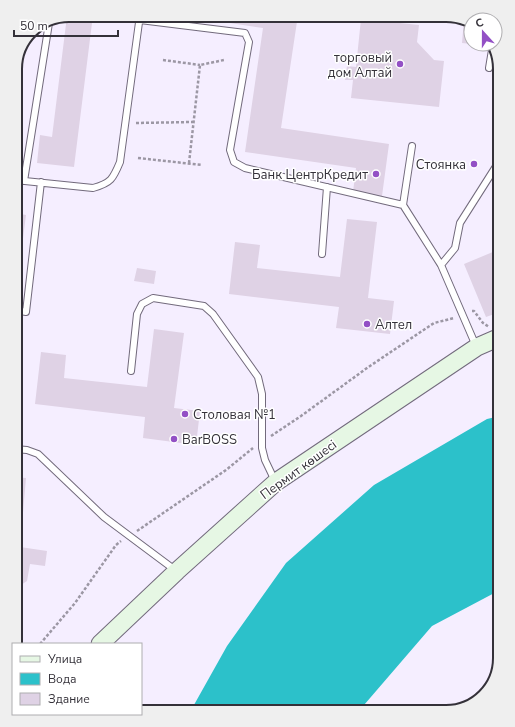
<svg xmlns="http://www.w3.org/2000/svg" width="515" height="727" font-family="'Nunito Sans',sans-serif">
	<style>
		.water { fill: #2cc1ca }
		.building { fill: #dfd2e5 }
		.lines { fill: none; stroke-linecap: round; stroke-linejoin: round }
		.service-casing { stroke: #726a7c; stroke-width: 8 }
		.secondary-casing { stroke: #726a7c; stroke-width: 19 }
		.path { stroke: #9c97a4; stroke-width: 2.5; stroke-dasharray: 3 2; stroke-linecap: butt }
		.service { stroke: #fff; stroke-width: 6 }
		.secondary { stroke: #e6f7e4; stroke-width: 17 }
		.poi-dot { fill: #9350c5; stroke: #fff; stroke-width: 1.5 }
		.labels { text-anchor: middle; stroke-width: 3; stroke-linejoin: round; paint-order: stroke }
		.poi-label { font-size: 13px; fill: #343139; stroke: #fff; text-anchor: end }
		.street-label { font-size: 13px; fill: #343139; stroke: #fff }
		.rim { fill: none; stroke: #343139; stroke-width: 2 }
	</style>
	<rect width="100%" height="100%" fill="#f5eeff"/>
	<path class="water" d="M 500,416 L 500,590 L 432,626 L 358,712 L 190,712 L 227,646 L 286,563 L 374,485 L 487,419 Z"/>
	<path class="building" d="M 93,15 L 74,167 L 37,163 L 40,135 L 52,137 L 67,16 Z
		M 177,15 L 298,15 L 281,128 L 389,144 L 382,196 L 353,192 L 356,168 L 245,152 L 263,28 Z
		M 361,19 L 419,25 L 417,42 L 434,60 L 444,61 L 439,107 L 351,98 L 353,80 L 345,80 L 347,66 L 356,67 Z
		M 464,20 L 471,22 L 471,44 L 462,43 Z
		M 15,213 L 26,215 L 16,293 L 15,293 Z
		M 347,219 L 377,222 L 368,298 L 394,301 L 390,334 L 336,328 L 339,307 L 229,294 L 235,242 L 260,245 L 257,268 L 340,277 Z
		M 500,249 L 500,312 L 486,317 L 464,264 Z
		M 137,268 L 156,271 L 154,284 L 134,281 Z
		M 154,329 L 184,333 L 174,408 L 200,411 L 196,445 L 143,438 L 145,417 L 35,404 L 41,352 L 66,355 L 64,378 L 147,387 Z
		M 15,477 L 26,478 L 20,547 L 47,551 L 45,566 L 30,564 L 27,581 L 15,589 Z"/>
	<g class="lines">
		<g class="service-casing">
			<path id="service" d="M 140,20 L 245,33 L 249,42 L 230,150 L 234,162 L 245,168 L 403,205 L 441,265 L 476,346
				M 489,68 L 493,44
				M 15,180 L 93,188 C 111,183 113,179 120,162 L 140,15
				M 24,181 L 49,23
				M 403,205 L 412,146
				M 322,254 L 327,187
				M 441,265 L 455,248 L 460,223 L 500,160
				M 15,310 L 26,312 L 41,182
				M 131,371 L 137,314 L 142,304 L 153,298 L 204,306 L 213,314 L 258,377 L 262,394 L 262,448 L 265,460 L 275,481
				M 15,449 L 27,450 L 38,454 L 104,517 L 175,570"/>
		</g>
		<g class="secondary-casing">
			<path id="secondary" d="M 100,644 L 177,571 L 276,482 L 477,347 L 500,337"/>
		</g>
		<path class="path" d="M 163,60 L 200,65
			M 136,123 L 193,122
			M 15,143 L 20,147
			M 138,158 L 202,165
			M 189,163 L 200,65 L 224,60
			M 472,311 L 474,311 L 483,323 L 489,327
			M 271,436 L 301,416 L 367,368 L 434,323 L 454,318
			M 137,531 L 226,470 L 253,448
			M 40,644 L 75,603 L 116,545 L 121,541"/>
		<use href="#service" class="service"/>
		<use href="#secondary" class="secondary"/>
	</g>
	<g class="poi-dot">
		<circle cx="400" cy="64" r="4"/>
		<circle cx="474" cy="164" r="4"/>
		<circle cx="376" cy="174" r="4"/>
		<circle cx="367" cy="324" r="4"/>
		<circle cx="185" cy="414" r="4"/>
		<circle cx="174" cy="439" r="4"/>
	</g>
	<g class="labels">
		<g class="poi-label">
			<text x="392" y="62">торговый<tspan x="392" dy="15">дом Алтай</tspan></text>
			<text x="466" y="169">Стоянка</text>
			<text x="368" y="179">Банк ЦентрКредит</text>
			<text x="375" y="329" text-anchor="start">Алтел</text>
			<text x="193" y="419" text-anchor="start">Столовая №1</text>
			<text x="182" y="444" text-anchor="start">BarBOSS</text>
		</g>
		<g class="street-label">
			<text transform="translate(298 469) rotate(-36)" y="5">Пермит көшесі</text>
		</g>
	</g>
	<path d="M0 0H515V727H0ZM69 22H446A47 47 0 0 1 493 69V658A47 47 0 0 1 446 705H69A47 47 0 0 1 22 658V69A47 47 0 0 1 69 22Z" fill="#efefef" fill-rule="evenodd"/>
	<path class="rim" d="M69 22H446A47 47 0 0 1 493 69V658A47 47 0 0 1 446 705H69A47 47 0 0 1 22 658V69A47 47 0 0 1 69 22Z"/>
	<rect x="12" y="643" width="130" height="72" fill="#ffffff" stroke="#aeadb0"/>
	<rect x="20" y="656" width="20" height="6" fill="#e6f7e4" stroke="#aeadb0"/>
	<text x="48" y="663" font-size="12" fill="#343139">Улица</text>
	<rect x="20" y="673" width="20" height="12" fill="#2cc1ca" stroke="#aeadb0"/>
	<text x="48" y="683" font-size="12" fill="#343139">Вода</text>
	<rect x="20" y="693" width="20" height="12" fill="#dfd2e5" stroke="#aeadb0"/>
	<text x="48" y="703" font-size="12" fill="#343139">Здание</text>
	<g transform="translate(483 32) rotate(339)"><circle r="19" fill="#ffffff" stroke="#aeadb0"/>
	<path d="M0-3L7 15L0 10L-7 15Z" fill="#9350c5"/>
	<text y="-6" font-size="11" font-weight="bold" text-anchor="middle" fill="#343139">С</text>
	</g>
	<path d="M14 30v6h104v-6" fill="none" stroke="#343139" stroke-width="2"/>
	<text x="20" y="30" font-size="12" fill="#343139" stroke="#ffffff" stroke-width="3" paint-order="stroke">50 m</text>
</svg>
